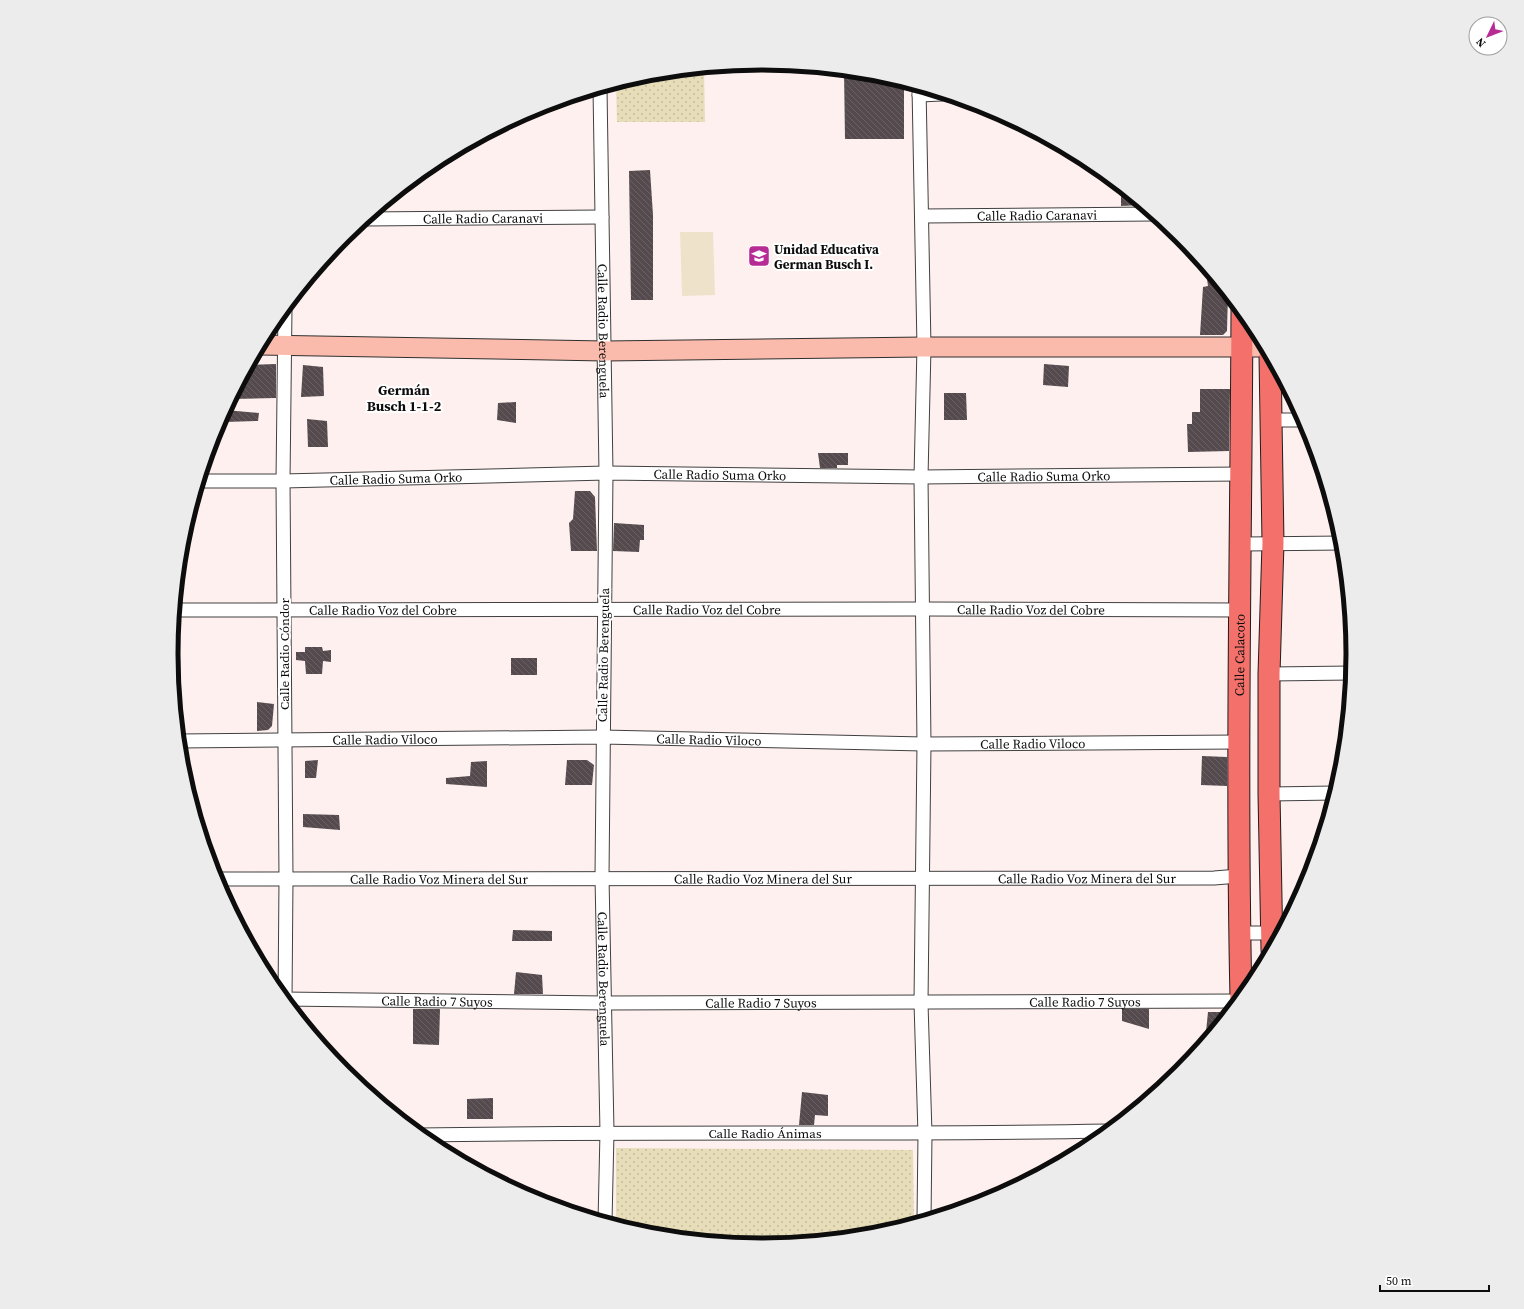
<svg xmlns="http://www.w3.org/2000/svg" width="1524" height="1309" font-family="'Source Serif 4',serif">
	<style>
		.grass { fill: url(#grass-dots) }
		.pitch { fill: #efe2cb }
		.building { fill: url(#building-back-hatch) }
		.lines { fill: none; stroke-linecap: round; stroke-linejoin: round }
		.street-casing { stroke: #404040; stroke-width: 15 }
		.secondary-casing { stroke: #2f2f2f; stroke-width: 21 }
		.primary-casing { stroke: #1e1e1e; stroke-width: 23 }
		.street { stroke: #fff; stroke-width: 13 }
		.secondary { stroke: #fbbbac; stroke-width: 19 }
		.primary { stroke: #f3716a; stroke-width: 21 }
		.labels { text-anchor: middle; stroke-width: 4; stroke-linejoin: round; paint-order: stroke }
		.street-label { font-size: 13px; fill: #0d0d0d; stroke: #fff }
		.poi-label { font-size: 13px; font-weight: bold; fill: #0d0d0d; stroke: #fff; text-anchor: start }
		.neighbourhood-label { font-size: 14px; font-weight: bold; fill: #0d0d0d; stroke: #fff }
		.rim { fill: none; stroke: #0d0d0d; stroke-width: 5 }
	</style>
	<defs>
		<pattern id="grass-dots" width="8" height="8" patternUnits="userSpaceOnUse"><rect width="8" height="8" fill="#e7ddb9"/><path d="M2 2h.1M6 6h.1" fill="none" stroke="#c5bc9e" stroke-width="1.8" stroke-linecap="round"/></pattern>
		<pattern id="building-back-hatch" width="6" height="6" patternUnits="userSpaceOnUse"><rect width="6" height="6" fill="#554a4e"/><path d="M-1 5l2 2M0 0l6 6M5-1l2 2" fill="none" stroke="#686063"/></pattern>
	</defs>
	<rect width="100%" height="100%" fill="#fef0ee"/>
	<path class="grass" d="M 704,69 L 705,122 L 617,122 L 616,84 L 647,74 Z
		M 616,1148 L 913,1150 L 914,1224 L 877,1235 L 762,1246 L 646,1235 L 616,1225 Z"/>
	<path class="pitch" d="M 680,232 L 713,232 L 715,295 L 682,296 Z"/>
	<path class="building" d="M 844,71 L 878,74 L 904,82 L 904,139 L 845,139 Z
		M 650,170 L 653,215 L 653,300 L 631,300 L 629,171 Z
		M 1121,188 L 1138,201 L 1142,205 L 1121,206 Z
		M 1207,279 L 1216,279 L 1228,294 L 1227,331 L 1223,335 L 1200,335 L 1203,287 L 1208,286 Z
		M 276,364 L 276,398 L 231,399 L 249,365 Z
		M 1044,364 L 1069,366 L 1068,387 L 1043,385 Z
		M 303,365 L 323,367 L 324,396 L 301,397 Z
		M 1200,389 L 1230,389 L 1229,451 L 1188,452 L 1187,424 L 1192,424 L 1192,412 L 1200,412 Z
		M 944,393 L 966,393 L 967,420 L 944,420 Z
		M 516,402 L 516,423 L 497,420 L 498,403 Z
		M 225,410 L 259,413 L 258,421 L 225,422 Z
		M 307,419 L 327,421 L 328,447 L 308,447 Z
		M 818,453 L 848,453 L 848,465 L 837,465 L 837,468 L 820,468 Z
		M 575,491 L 590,491 L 595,497 L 597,551 L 571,551 L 569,523 L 573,519 Z
		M 614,523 L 644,525 L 644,540 L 640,540 L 639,552 L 613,551 Z
		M 305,647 L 322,647 L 323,651 L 331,650 L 331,662 L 323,661 L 322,674 L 306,674 L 305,661 L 296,660 L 296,652 L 305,652 Z
		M 511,658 L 537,658 L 537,675 L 511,675 Z
		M 257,702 L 274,704 L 272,726 L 268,730 L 257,731 Z
		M 1202,756 L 1227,757 L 1227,786 L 1201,785 Z
		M 318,760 L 316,778 L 305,778 L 305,761 Z
		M 567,760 L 587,760 L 594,765 L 592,785 L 565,785 Z
		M 487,761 L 487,787 L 446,784 L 446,778 L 470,776 L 471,762 Z
		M 303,814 L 339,815 L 340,830 L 303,827 Z
		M 513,930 L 552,931 L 552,941 L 512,941 Z
		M 516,972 L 542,975 L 543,994 L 514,994 Z
		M 413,1009 L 440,1009 L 439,1045 L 413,1044 Z
		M 1122,1009 L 1149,1009 L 1149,1029 L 1122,1021 Z
		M 1208,1012 L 1230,1012 L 1205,1042 Z
		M 802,1092 L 828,1095 L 828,1116 L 815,1115 L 814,1125 L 799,1125 Z
		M 493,1098 L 493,1119 L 467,1119 L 467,1099 Z"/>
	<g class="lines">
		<g class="street-casing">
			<g id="street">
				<path d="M 919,87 L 924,347 L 921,477 L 924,744 L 921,1003 L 925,1134 L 924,1220"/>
				<path id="s1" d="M 600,88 L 606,473 L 602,877 L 607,1132 L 605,1222"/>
				<path d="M 919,95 L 942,94"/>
				<path id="s2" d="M 922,216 L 1153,214"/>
				<path id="s3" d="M 365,219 L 602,217"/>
				<path d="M 1271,420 L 1304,420"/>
				<path id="s4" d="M 200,481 L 283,481 L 606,473 L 921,477 L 1241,474"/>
				<path d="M 1241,544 L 1343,543"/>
				<path id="s5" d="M 175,610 L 922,609 L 1239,610"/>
				<path d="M 1269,674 L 1352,673"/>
				<path id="s6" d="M 179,741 L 602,737 L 924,744 L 1240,742"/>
				<path d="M 1269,794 L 1335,793"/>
				<path id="s7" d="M 215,879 L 1214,878 L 1239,876"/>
				<path d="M 1239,933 L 1279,933"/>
				<path id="s8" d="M 283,999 L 603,1003 L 1239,1001"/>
				<path d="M 285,1001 L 286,879 L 283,481 L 285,308"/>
				<path id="s9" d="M 420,1135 C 650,1131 880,1135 1109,1131"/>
			</g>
		</g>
		<g class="secondary-casing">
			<path id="secondary" d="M 260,345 L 605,351 L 924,347 L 1265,347"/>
		</g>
		<g class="primary-casing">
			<g id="primary">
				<path d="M 1270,356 L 1273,543 L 1269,674 L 1269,794 L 1272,950"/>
				<path id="s10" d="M 1241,999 C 1236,770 1241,540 1242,311"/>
			</g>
		</g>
		<use href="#street" class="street"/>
		<use href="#secondary" class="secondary"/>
		<use href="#primary" class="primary"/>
	</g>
	<defs>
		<g id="school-square" transform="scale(1.15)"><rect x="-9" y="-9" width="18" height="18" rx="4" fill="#b72b94" stroke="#fff"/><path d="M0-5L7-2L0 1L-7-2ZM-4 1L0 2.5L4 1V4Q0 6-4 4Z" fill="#fff"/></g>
	</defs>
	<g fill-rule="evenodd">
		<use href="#school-square" x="759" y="256"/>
	</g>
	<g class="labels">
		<g class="street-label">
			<text dy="5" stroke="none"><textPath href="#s2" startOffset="115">Calle Radio Caranavi</textPath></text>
			<text dy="5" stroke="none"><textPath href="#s3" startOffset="118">Calle Radio Caranavi</textPath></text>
			<text dy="5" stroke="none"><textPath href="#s1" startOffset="243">Calle Radio Berenguela</textPath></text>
			<text dy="5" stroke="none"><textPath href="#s4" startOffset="520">Calle Radio Suma Orko</textPath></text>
			<text dy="5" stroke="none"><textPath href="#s4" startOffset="844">Calle Radio Suma Orko</textPath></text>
			<text dy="5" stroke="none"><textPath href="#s4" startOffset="196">Calle Radio Suma Orko</textPath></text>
			<text dy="5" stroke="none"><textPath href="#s5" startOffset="856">Calle Radio Voz del Cobre</textPath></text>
			<text dy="5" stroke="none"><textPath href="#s5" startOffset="208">Calle Radio Voz del Cobre</textPath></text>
			<text dy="5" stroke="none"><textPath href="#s5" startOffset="532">Calle Radio Voz del Cobre</textPath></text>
			<text transform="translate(284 654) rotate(-90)" y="5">Calle Radio Cóndor</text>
			<text transform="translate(603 655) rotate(-89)" y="5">Calle Radio Berenguela</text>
			<text dy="5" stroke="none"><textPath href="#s10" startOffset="344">Calle Calacoto</textPath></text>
			<text dy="5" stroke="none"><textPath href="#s6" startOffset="206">Calle Radio Viloco</textPath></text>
			<text dy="5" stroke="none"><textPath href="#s6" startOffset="530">Calle Radio Viloco</textPath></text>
			<text dy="5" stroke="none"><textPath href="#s6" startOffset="854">Calle Radio Viloco</textPath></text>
			<text dy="5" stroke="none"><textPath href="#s7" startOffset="548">Calle Radio Voz Minera del Sur</textPath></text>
			<text dy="5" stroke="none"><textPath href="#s7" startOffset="224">Calle Radio Voz Minera del Sur</textPath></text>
			<text dy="5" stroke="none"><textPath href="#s7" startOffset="872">Calle Radio Voz Minera del Sur</textPath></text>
			<text dy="5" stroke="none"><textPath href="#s1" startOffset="891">Calle Radio Berenguela</textPath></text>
			<text dy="5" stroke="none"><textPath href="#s8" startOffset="154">Calle Radio 7 Suyos</textPath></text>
			<text dy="5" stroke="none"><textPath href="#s8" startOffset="802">Calle Radio 7 Suyos</textPath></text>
			<text dy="5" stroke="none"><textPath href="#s8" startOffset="478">Calle Radio 7 Suyos</textPath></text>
			<text dy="5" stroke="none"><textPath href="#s9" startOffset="345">Calle Radio Ánimas</textPath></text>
		</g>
		<g class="poi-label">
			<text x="774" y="254">Unidad Educativa<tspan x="774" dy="15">German Busch I.</tspan></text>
		</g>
		<g class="neighbourhood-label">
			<text x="404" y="395">Germán<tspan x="404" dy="16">Busch 1-1-2</tspan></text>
		</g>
	</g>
	<path d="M0 0H1524V1309H0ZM178 654a584 584 0 1 1 1168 0a584 584 0 1 1-1168 0Z" fill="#ececec" fill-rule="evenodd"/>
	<path class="rim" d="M178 654a584 584 0 1 1 1168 0a584 584 0 1 1-1168 0Z"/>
	<g transform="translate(1488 36) rotate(227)"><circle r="19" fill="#ffffff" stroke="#9e9e9e"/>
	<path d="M0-3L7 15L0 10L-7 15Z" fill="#b72b94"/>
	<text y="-6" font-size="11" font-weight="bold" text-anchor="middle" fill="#0d0d0d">N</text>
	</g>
	<path d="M1380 1285v6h109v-6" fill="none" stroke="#0d0d0d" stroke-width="2"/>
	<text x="1386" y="1285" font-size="12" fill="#0d0d0d" stroke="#ffffff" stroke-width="3" paint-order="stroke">50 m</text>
</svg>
